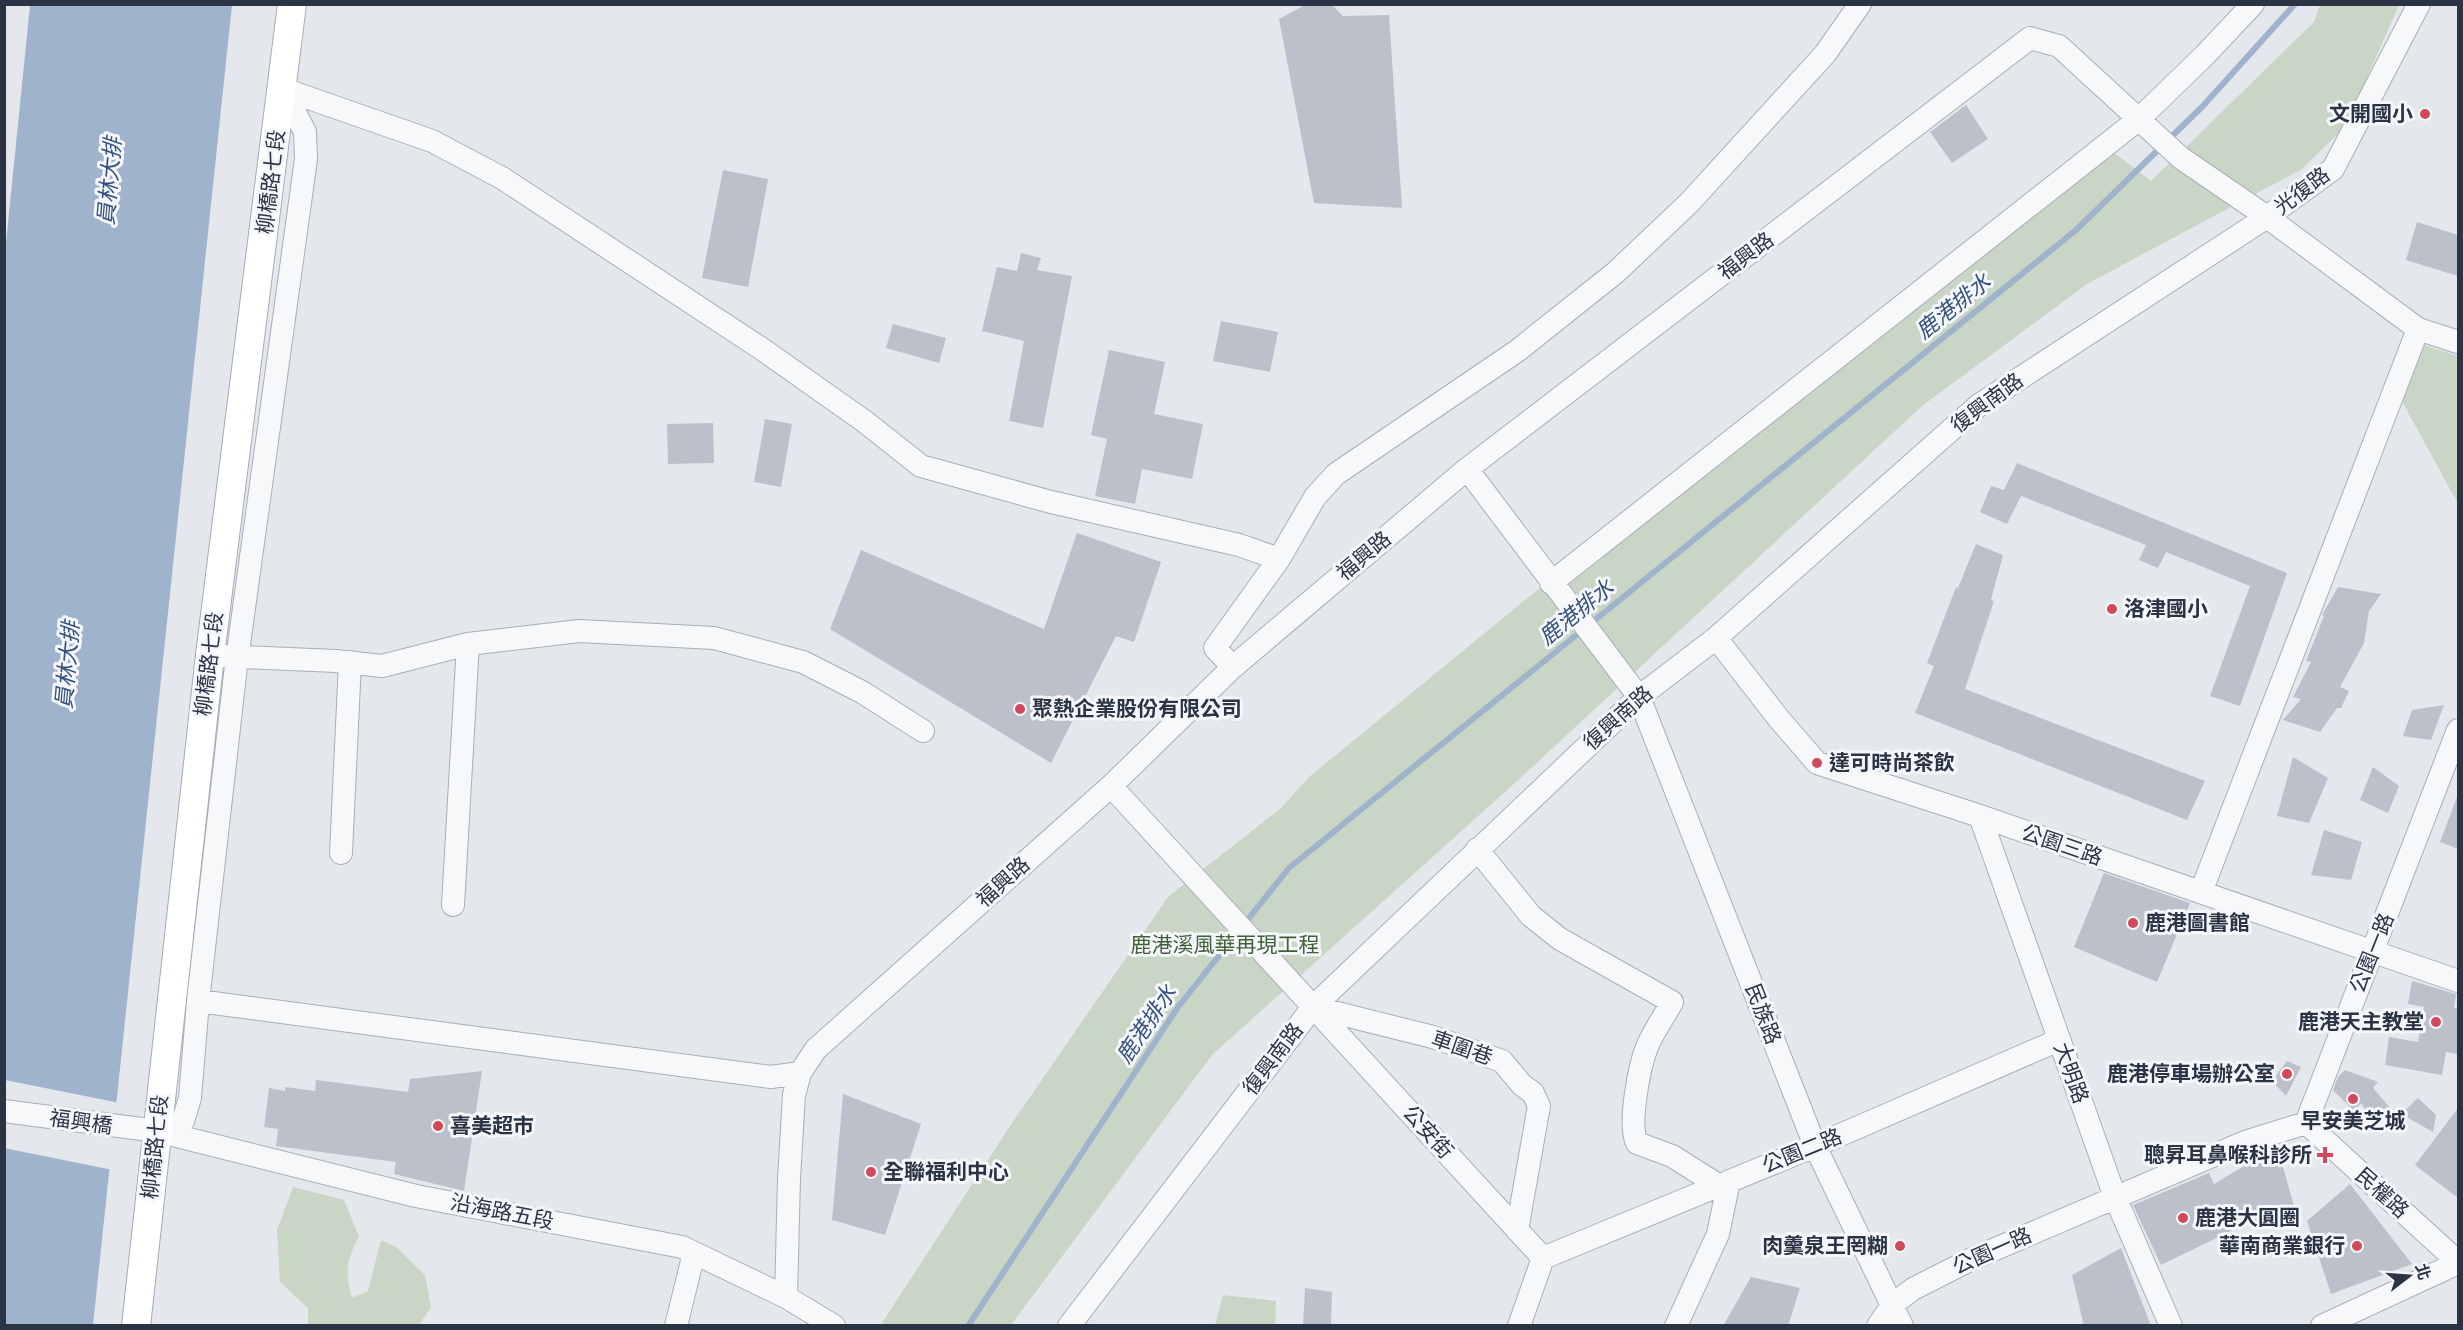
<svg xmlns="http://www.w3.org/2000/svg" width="2463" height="1330" font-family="Raleway,'Noto Sans TC',sans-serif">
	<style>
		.green { fill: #c9d6c5 }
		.water { fill: #9fb4cc }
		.pier { fill: #e4e7ec }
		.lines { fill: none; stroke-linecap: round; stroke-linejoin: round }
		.stream { stroke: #9fb4cc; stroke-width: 6 }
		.building { fill: #bbc0ca }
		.minor-casing { stroke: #a9aeb7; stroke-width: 24 }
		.major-casing { stroke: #a3abb8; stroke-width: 30 }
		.minor { stroke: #f7f8fa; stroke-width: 22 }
		.major { stroke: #fff; stroke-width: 28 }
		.poi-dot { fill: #d1495b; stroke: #f4f6f9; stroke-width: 2 }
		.labels { text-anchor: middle; stroke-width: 6; stroke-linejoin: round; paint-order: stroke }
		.poi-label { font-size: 21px; font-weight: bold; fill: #2b3445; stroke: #f4f6f9; text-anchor: start }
		.street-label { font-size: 21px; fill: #2b3445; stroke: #f4f6f9 }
		.park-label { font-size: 21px; fill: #3f6138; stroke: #f4f6f9 }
		.water-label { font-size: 22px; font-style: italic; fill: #34527a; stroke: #f4f6f9 }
	</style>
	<rect width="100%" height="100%" fill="#e4e7ec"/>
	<path class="green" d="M 2320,5 L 2399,5 L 2345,127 L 2302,169 L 2087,284 L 1922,406 L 1516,782 L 1212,1055 L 1011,1325 L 880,1326 L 1012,1123 L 1168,897 L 1281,808 L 1309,777 L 1833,348 L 2100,142 L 2151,181 L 2314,22 Z
		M 2424,345 L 2458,356 L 2458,504 L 2402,401 Z
		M 293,1187 L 344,1200 L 359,1237 C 346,1260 345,1272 352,1298 L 368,1291 L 381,1240 L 396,1247 L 425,1275 L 431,1307 L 419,1325 L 308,1325 L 308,1308 L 280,1282 L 277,1230 Z
		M 1223,1295 L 1276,1301 L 1275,1325 L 1215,1325 Z"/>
	<path class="water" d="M 30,5 L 232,5 L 93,1325 L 5,1326 L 4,263 Z"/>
	<path class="pier" d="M 5,1080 L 120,1103 L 113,1170 L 4,1148 Z"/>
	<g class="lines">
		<path class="stream" d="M 2168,140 L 2202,107 L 2295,4
			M 968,1326 L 1178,1007 L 1289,868 L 2076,230 L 2161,147"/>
	</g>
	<path class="building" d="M 1307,4 L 1331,4 L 1343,16 L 1389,15 L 1402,208 L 1314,203 L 1279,19 Z
		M 1966,105 L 1988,139 L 1952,163 L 1930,132 Z
		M 723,170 L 768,179 L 748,287 L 702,278 Z
		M 2417,222 L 2458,235 L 2458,276 L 2406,260 Z
		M 1021,253 L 1041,258 L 1037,270 L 1072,276 L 1043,428 L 1009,421 L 1024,341 L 982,331 L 997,267 L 1017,271 Z
		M 1221,321 L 1278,332 L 1270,372 L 1213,361 Z
		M 893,324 L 946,338 L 939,363 L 886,348 Z
		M 1109,350 L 1165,362 L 1154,414 L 1203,424 L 1192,479 L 1142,469 L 1135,504 L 1095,496 L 1107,439 L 1091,435 Z
		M 765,419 L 792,424 L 781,487 L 754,482 Z
		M 713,423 L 714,463 L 668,464 L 667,424 Z
		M 2017,463 L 2287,573 L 2240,706 L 2210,696 L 2250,586 L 2166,552 L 2158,568 L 2139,560 L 2146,545 L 2021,496 L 2007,524 L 1980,512 L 1991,486 L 2004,490 Z
		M 1077,533 L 1161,562 L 1134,642 L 1116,636 L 1051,763 L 830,629 L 861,550 L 1044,629 Z
		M 1976,544 L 2003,555 L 1991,600 L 1994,601 L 1965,689 L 2205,781 L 2187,820 L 1915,713 L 1934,666 L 1927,663 L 1956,587 L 1958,588 Z
		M 2338,587 L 2381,594 L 2369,611 L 2364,643 L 2340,687 L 2349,691 L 2341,708 L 2337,708 L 2320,732 L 2283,720 L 2301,699 L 2293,697 L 2311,662 L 2306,661 L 2324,616 L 2322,615 Z
		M 2444,705 L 2431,740 L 2403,736 L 2412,710 Z
		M 2293,757 L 2328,778 L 2309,823 L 2277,816 Z
		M 2373,767 L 2399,786 L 2388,813 L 2360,800 Z
		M 2457,797 L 2458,797 L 2458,849 L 2440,842 Z
		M 2324,830 L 2362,842 L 2351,880 L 2311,875 Z
		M 2104,873 L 2190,903 L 2157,982 L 2074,947 Z
		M 2412,981 L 2456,994 L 2454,1008 L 2458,1009 L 2458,1054 L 2446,1052 L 2442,1075 L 2385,1065 L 2389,1037 L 2418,1042 L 2424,1007 L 2408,1004 Z
		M 2287,1061 L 2301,1067 L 2286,1096 L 2272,1081 Z
		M 2345,1070 L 2378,1082 L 2373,1088 L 2391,1109 L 2377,1128 L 2361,1103 L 2354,1111 L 2333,1090 L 2338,1077 Z
		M 482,1071 L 464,1191 L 394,1174 L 396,1162 L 276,1146 L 278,1129 L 264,1127 L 269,1088 L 285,1091 L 285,1087 L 315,1091 L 316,1080 L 408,1092 L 410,1079 Z
		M 843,1094 L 921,1124 L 885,1235 L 832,1220 Z
		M 2418,1098 L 2436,1115 L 2433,1132 L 2401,1114 Z
		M 2458,1108 L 2458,1198 L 2415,1165 Z
		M 2277,1146 L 2294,1206 L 2245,1224 L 2161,1265 L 2133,1205 L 2209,1173 L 2214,1184 Z
		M 2350,1184 L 2412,1264 L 2331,1294 L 2307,1221 Z
		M 2121,1248 L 2151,1326 L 2084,1326 L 2072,1275 Z
		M 1751,1277 L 1800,1288 L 1788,1326 L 1723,1326 Z
		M 1305,1288 L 1332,1292 L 1331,1326 L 1303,1326 Z"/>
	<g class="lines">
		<g class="minor-casing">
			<path id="minor" d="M 283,89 L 432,141 L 502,178 L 762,349 L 864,421 L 921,466 L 1051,502 L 1239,545 L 1279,559 L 1315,497 L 1336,474 L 1517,351 L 1615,273 L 1689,203 L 1825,54 L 1860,4
				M 1467,469 L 1639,697 L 1815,1146 L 1902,1326
				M 1551,583 L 2139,119 L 2205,55 L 2253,4
				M 1716,638 L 1779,719 L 1817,763 L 1980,816 L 2458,981
				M 222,656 L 336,661 L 382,666 L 468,644 L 579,631 L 714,638 L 803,662 L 862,692 L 923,731
				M 1233,667 L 1215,648 L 1279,559
				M 1111,786 L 1543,1258
				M 1980,816 L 2115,1197 L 2171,1326
				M 1477,849 L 1531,916 L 1560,939 L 1672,1002 C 1664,1017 1653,1032 1647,1047 C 1639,1067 1628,1125 1637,1143 L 1672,1156 L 1718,1185
				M 341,853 L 350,662
				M 2201,892 L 2418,329
				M 453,905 L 468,644
				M 198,1001 L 771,1077 L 800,1073
				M 1313,1007 L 1433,1037 L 1502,1061 L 1522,1085 L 1533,1093 L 1539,1106 L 1517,1230
				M 4,1111 L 157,1131 L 416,1196 L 682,1247 L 786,1297 L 834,1326
				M 2306,1123 L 2458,1262
				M 157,1131 L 183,1121 L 190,1098 L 198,1001 L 236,666 L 306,159 L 305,132 L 283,89
				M 1543,1258 L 1815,1146 L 2059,1040
				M 786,1297 L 789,1178 L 794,1095 L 800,1073 L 816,1049 L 1111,786 L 1233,667 L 1467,469 L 2030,38 L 2059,46 L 2181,158 L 2267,217 L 2418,329 L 2458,342
				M 676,1326 L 694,1253
				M 1069,1326 L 1313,1007 L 1639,697 L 1716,638 L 1979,405 L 2267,217 L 2333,169 L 2419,4
				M 1519,1326 L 1543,1258
				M 1676,1326 L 1718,1234 L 1729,1181
				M 1878,1326 L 1893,1304 L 1913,1289 L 1972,1259 L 2245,1142 L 2306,1123 L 2458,730
				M 2322,1326 L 2458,1263"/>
		</g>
		<g class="major-casing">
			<path id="major" d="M 136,1326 L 210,655 L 292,4"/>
		</g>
		<use href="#minor" class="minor"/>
		<use href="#major" class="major"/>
	</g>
	<g class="poi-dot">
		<circle cx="2425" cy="114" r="6"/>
		<circle cx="2112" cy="609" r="6"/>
		<circle cx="1020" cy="709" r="6"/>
		<circle cx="1817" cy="763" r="6"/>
		<circle cx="2133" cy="923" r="6"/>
		<circle cx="2436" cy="1022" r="6"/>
		<circle cx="2287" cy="1074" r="6"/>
		<circle cx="2353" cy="1099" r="6"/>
		<circle cx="438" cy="1126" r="6"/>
		<path d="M2322 1146h6v6h6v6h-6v6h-6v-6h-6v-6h6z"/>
		<circle cx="871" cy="1172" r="6"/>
		<circle cx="2183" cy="1218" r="6"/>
		<circle cx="1900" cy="1246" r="6"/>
		<circle cx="2357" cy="1246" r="6"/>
	</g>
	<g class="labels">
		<g class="poi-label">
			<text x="2413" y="121" text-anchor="end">文開國小</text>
			<text x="2124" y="616">洛津國小</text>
			<text x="1032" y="716">聚熱企業股份有限公司</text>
			<text x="1829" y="770">達可時尚茶飲</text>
			<text x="2145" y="930">鹿港圖書館</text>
			<text x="2424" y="1029" text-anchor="end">鹿港天主教堂</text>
			<text x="2275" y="1081" text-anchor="end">鹿港停車場辦公室</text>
			<text x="2353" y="1128" text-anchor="middle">早安美芝城</text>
			<text x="450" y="1133">喜美超市</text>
			<text x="2312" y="1162" text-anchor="end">聰昇耳鼻喉科診所</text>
			<text x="883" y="1179">全聯福利中心</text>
			<text x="2195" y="1225">鹿港大圓圈</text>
			<text x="1888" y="1253" text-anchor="end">肉羹泉王罔糊</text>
			<text x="2345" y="1253" text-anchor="end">華南商業銀行</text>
		</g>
		<g class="street-label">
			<text transform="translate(271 182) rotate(-83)" y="7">柳橋路七段</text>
			<text transform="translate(2302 191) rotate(-37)" y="7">光復路</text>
			<text transform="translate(1746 256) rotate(-37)" y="7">福興路</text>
			<text transform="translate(1987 403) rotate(-37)" y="7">復興南路</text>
			<text transform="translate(1364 556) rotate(-40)" y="7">福興路</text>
			<text transform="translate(209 664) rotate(-83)" y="7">柳橋路七段</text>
			<text transform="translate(1618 718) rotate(-42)" y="7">復興南路</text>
			<text transform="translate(2062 845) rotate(19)" y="7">公園三路</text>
			<text transform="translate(1003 882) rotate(-42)" y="7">福興路</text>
			<text transform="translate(2372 953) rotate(-68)" y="7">公園一路</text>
			<text transform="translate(1763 1014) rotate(69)" y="7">民族路</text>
			<text transform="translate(1462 1048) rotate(19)" y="7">車圍巷</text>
			<text transform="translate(1273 1059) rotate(-53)" y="7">復興南路</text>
			<text transform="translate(2071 1073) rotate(70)" y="7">大明路</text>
			<text transform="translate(81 1122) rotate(8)" y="7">福興橋</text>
			<text transform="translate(1428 1132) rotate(48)" y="7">公安街</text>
			<text transform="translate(155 1147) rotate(-84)" y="7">柳橋路七段</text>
			<text transform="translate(1802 1151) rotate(-22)" y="7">公園二路</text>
			<text transform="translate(2382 1193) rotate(42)" y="7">民權路</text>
			<text transform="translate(502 1212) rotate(11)" y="7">沿海路五段</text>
			<text transform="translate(1992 1251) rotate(-24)" y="7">公園一路</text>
		</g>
		<g class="park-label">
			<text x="1225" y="952">鹿港溪風華再現工程</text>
		</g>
		<g class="water-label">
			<text transform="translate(109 181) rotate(-85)" y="8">員林大排</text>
			<text transform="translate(1953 306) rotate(-39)" y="8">鹿港排水</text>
			<text transform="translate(1576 612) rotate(-39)" y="8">鹿港排水</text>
			<text transform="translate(67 665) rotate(-85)" y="8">員林大排</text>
			<text transform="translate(1146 1024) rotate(-56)" y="8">鹿港排水</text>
		</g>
	</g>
	<rect width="2463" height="1330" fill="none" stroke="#2b3445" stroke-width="12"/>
	<g transform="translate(2409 1276) rotate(73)" stroke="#f4f6f9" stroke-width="4.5" paint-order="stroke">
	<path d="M0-4.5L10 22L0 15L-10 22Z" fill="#2b3445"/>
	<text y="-9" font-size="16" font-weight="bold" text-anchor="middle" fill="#2b3445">北</text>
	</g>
</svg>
